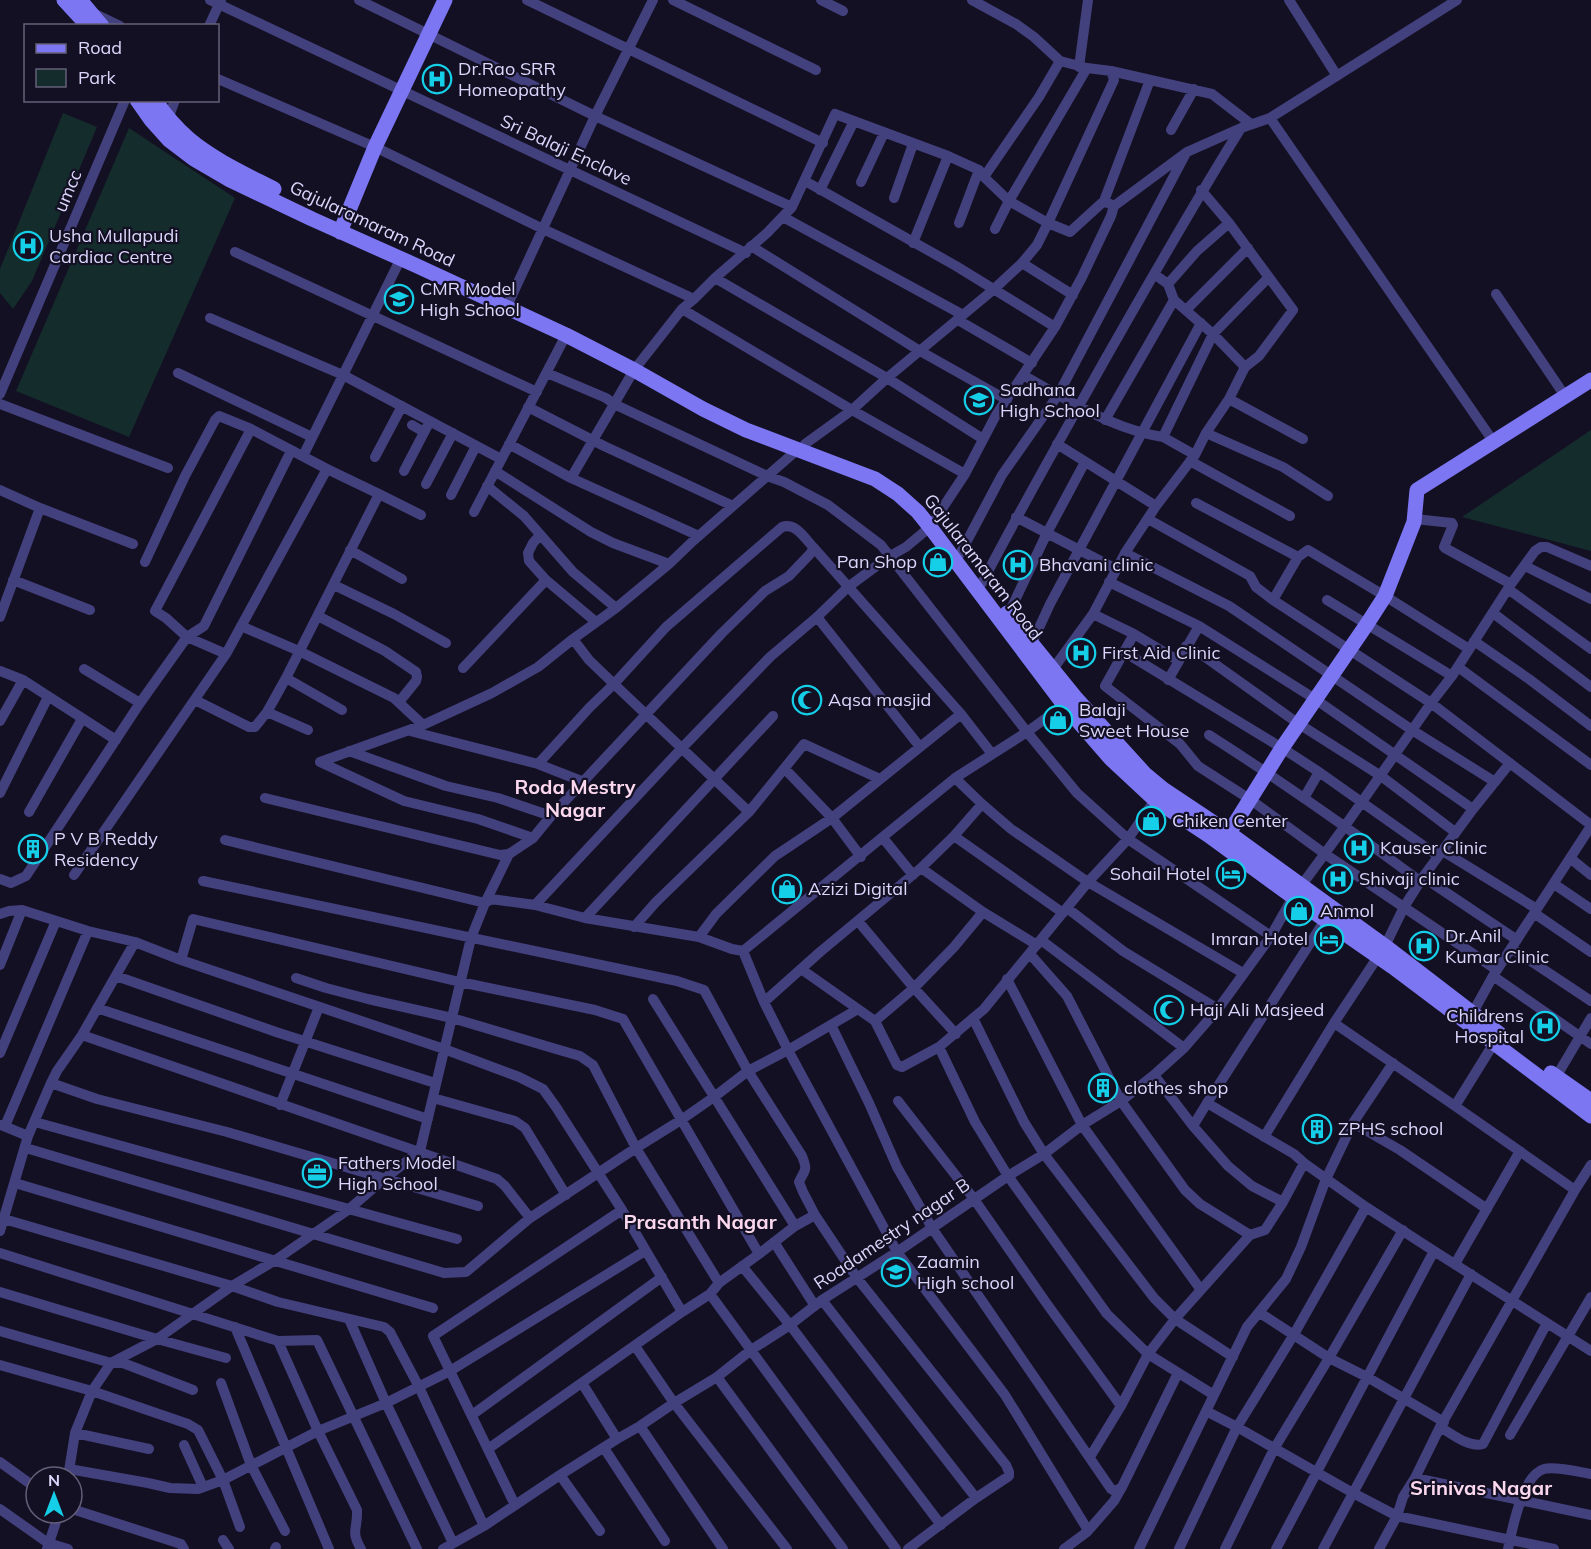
<svg xmlns="http://www.w3.org/2000/svg" width="1591" height="1549" font-family="Mulish,sans-serif">
	<style>
		.green { fill: #142c2c }
		.lines { fill: none; stroke-linecap: round; stroke-linejoin: round }
		.street { stroke: #43407e; stroke-width: 10 }
		.secondary { stroke: #7c76f3; stroke-width: 15 }
		.labels { text-anchor: middle; stroke-width: 4.5; stroke-linejoin: round; paint-order: stroke }
		.poi-label { font-size: 18px; fill: #dbd6fb; stroke: #141023; text-anchor: start }
		.street-label { font-size: 18px; fill: #dbd6fb; stroke: #141023 }
		.neighbourhood-label { font-size: 20px; font-weight: bold; fill: #fbd8ee; stroke: #141023 }
	</style>
	<rect width="100%" height="100%" fill="#141023"/>
	<path class="green" d="M 63,113 L 97,127 L 32,281 L 13,309 L 0,293 L 0,269 Z
		M 129,128 L 235,198 L 129,437 L 16,391 Z
		M 1591,430 L 1591,551 L 1462,517 Z"/>
	<g class="lines">
		<path class="street" d="M 210,0 L 746,253
			M 359,0 L 595,116 L 792,207
			M 527,0 L 823,143
			M 673,0 L 816,70
			M 821,0 L 843,11
			M 972,0 L 1016,24 L 1034,37 L 1060,61 L 1087,68 L 1111,71 L 1212,94 L 1251,124
			M 1289,0 L 1337,76
			M 93,13 L 120,26
			M 209,26 L 221,0
			M 1079,67 L 1088,0
			M 218,79 L 375,147 L 543,229 L 694,299
			M 1270,118 L 1493,441
			M 168,119 L 175,100
			M 1171,130 L 1194,89
			M 984,177 L 1039,97 L 1060,61
			M 805,181 L 956,266 L 1055,327
			M 861,182 L 884,133
			M 820,190 L 854,121
			M 894,198 L 913,144
			M 1104,201 L 1150,80
			M 783,217 L 963,315
			M 959,223 L 979,170
			M 995,229 L 1009,201 L 1087,68
			M 913,243 L 948,156
			M 751,246 L 920,351 L 1007,400
			M 235,252 L 537,392
			M 1022,263 L 1073,295
			M 1154,274 L 1168,284 L 1174,300 L 1213,334 L 1245,367
			M 715,278 L 887,378 L 983,439
			M 1168,284 L 1197,251 L 1229,223
			M 1496,294 L 1565,396
			M 509,302 L 595,116 L 653,0
			M 682,309 L 852,410 L 965,474
			M 1186,310 L 1248,248
			M 210,318 L 343,375 L 501,459
			M 958,320 L 1032,363
			M 178,373 L 312,437
			M 547,373 L 606,398 L 614,404 L 767,476 L 784,482 L 828,505 L 881,545 L 1027,732 L 1077,793 L 1128,839 L 1271,936
			M 0,394 L 125,100
			M 1229,399 L 1303,439
			M 0,404 L 168,468
			M 528,407 L 604,446 L 733,506
			M 1105,420 L 1174,300
			M 412,425 L 424,432
			M 1206,433 L 1283,467 L 1328,496
			M 1163,437 C 1124,431 1093,414 1058,395 L 1185,155
			M 509,444 L 571,478 L 699,536
			M 805,444 L 852,410 L 887,378 L 993,290 L 1022,263 L 1037,245 L 1048,223 L 1114,80 L 1111,71
			M 1057,444 L 1156,506
			M 1195,455 L 1163,437 L 1213,334 L 1269,277
			M 303,456 L 401,258
			M 375,457 L 402,406
			M 1190,461 L 1290,516
			M 404,471 L 430,421
			M 495,471 L 591,532 L 613,543 L 669,564
			M 571,478 L 634,370 L 682,309 L 694,299 L 715,278 L 767,233 L 792,207 L 835,114 L 948,156 L 979,170 L 984,177 L 1009,201 L 1048,223 L 1070,232 L 1104,201 L 1114,206 L 1187,152 L 1241,128 L 1270,118 L 1457,0
			M 426,484 L 453,433
			M 487,486 L 524,516 L 573,572 L 616,608
			M 0,490 L 40,508 L 133,544
			M 379,494 L 421,515
			M 451,495 L 476,446
			M 1196,503 L 1298,557 L 1308,550 L 1385,596 L 1469,649
			M 474,512 L 566,335
			M 1016,517 L 1116,569
			M 1148,519 L 1250,576 L 1256,587 L 1273,600 L 1431,703 L 1591,825
			M 1415,519 L 1452,523 L 1453,525 L 1444,547 L 1445,548 L 1511,584
			M 540,535 L 533,543 L 528,553 L 529,561 L 546,580 L 596,622
			M 350,550 L 402,579
			M 1125,553 L 1229,606 L 1412,730 L 1495,782
			M 960,554 L 1002,475 L 1058,395 L 1023,375
			M 1525,566 L 1591,599
			M 13,580 L 90,610
			M 1109,582 L 1199,626 L 1315,699 L 1473,809
			M 982,583 C 1022,506 1065,431 1107,356 C 1151,279 1194,203 1241,128
			M 334,585 L 394,614 L 446,643
			M 1508,589 L 1591,649
			M 1273,600 L 1298,557
			M 1327,600 L 1452,676
			M 1493,613 L 1591,687
			M 1093,614 L 1134,634 L 1179,661
			M 1008,615 L 1047,533 L 1085,462
			M 318,616 L 385,651 L 416,672 L 417,677 L 416,681 L 399,702
			M 0,617 L 40,508
			M 817,617 L 920,747
			M 241,626 L 299,651 L 394,698 L 423,725
			M 1134,634 L 1105,686 L 1180,744 L 1198,766 L 1251,800 L 1325,854 L 1497,970
			M 573,639 L 589,660 L 614,684 L 749,812
			M 1474,641 L 1529,679 L 1591,726
			M 1032,643 L 1050,604 L 1201,323
			M 1186,646 L 1205,657 L 1299,724 L 1381,776 L 1455,832
			M 1124,652 L 1282,748 L 1319,772 L 1438,856
			M 226,654 L 187,637 L 166,618 L 155,611 L 251,429
			M 1458,667 L 1591,765
			M 463,668 L 546,580
			M 84,669 L 140,703
			M 1053,669 L 1093,614 L 1125,553 L 1156,506 L 1195,455 L 1206,433 L 1229,399 L 1245,367 L 1259,356 L 1293,310 L 1229,223 L 1201,190
			M 0,671 L 23,680 L 116,740
			M 286,678 L 342,710
			M 1168,680 L 1199,626
			M 195,700 L 249,727 L 255,727 L 267,712 L 286,678 L 379,494 L 327,469
			M 267,712 L 308,730
			M 0,721 L 23,680
			M 410,731 L 538,764 L 584,782
			M 1209,735 C 1281,781 1351,830 1420,881
			M 349,751 L 446,786 L 498,798 L 551,816
			M 320,762 L 423,725 L 492,693 L 538,667 L 573,639 L 616,608 L 669,564 L 694,540 L 797,450
			M 320,762 L 404,801 L 478,819 L 533,838
			M 538,764 L 590,707 L 614,684 L 666,627 L 782,527 C 796,522 805,539 814,548 L 961,714 L 992,754
			M 785,769 L 832,818 L 861,857
			M 955,778 L 982,804 L 1011,829 L 1088,882 L 1243,973
			M 0,793 L 48,697
			M 265,798 L 500,855 L 509,854
			M 1304,798 L 1319,772
			M 29,812 L 82,719
			M 954,836 L 982,804
			M 883,838 L 913,875
			M 225,840 L 485,903 L 491,899 L 535,905 L 585,918 L 699,937 L 732,949 L 743,951
			M 1441,850 L 1537,909
			M 1570,858 L 1591,875
			M 921,868 L 983,912 L 1037,945
			M 74,875 L 226,654 L 327,469 L 251,429 L 219,416 L 215,420 L 185,476 L 145,562
			M 1423,877 L 1517,940
			M 0,879 L 11,883 L 26,876 L 140,703 L 187,637 L 204,626 L 291,451
			M 203,881 L 677,981 L 704,990 L 748,1071 L 802,1156 C 808,1171 805,1169 799,1182 L 803,1192 L 815,1215 L 857,1278 L 1006,1465 L 1009,1472 L 1009,1476 L 976,1498 L 908,1549
			M 1554,884 L 1591,909
			M 535,905 L 681,749 L 770,657 L 817,617 L 848,587 L 890,556 L 906,547 L 930,527 L 965,474 L 996,415 L 1055,327 L 1082,277 L 1111,216 L 1114,206
			M 1067,908 L 1123,951 L 1218,1009
			M 1534,913 L 1591,952
			M 0,914 L 9,911 L 22,910 L 88,931 L 135,942 L 181,960 L 444,1049 L 519,1077 L 543,1089 L 556,1107 L 622,1210 L 682,1312
			M 585,918 L 773,716
			M 858,921 L 914,988 L 956,1034
			M 634,927 L 656,902 L 749,812 L 804,744 L 880,779
			M 699,937 L 716,914 L 775,856 L 832,818 L 961,714
			M 1041,940 L 1184,1048
			M 1511,948 L 1591,1001
			M 1030,954 L 1067,996 L 1121,1101 L 1185,1190 L 1200,1204 L 1250,1235
			M 181,960 L 193,919 L 460,982 L 595,1010 L 623,1019 L 759,1254
			M 0,965 L 22,910
			M 801,969 L 875,1021 L 914,988 L 954,947 L 983,912
			M 116,976 L 276,1032 L 435,1083
			M 1493,976 L 1591,1044
			M 296,978 L 326,988 L 368,999 L 452,1018 L 556,1049 L 580,1056 L 593,1065 L 636,1148 L 719,1283
			M 1007,979 L 1082,1125 L 1201,1290
			M 653,999 L 795,1226
			M 764,1002 L 820,952 L 921,868 L 954,836 L 1063,913
			M 97,1008 L 428,1119
			M 1472,1014 L 1493,976 L 1591,826
			M 973,1018 L 1024,1122 L 1044,1154 L 1154,1298 L 1175,1319 L 1233,1357
			M 875,1021 L 897,1065 L 902,1067 L 939,1047 L 984,1009 L 1088,882 L 1128,839 L 1159,794
			M 1334,1023 L 1455,1106 L 1575,1190
			M 831,1025 L 869,1103 L 897,1167 L 932,1228 L 1111,1489 L 1115,1491 L 1122,1487 L 1178,1373
			M 82,1035 L 497,1179 L 505,1186 L 530,1218
			M 939,1047 L 975,1122 L 1008,1176 L 1107,1314 L 1148,1354 L 1214,1395
			M 0,1053 L 56,921
			M 1154,1075 L 1193,1126
			M 1556,1077 L 1591,1018
			M 51,1083 L 97,1099 L 227,1132 L 478,1206
			M 433,1098 L 515,1121 L 525,1128 L 566,1195
			M 898,1101 L 974,1199 L 1047,1304 L 1121,1406
			M 1207,1103 L 1294,1154 L 1304,1163 L 1283,1202 L 1252,1186 L 1228,1166 L 1193,1126 L 1207,1103 L 1325,920
			M 280,1105 L 319,1007
			M 1455,1106 L 1494,1043
			M 35,1122 L 457,1239
			M 1353,1123 L 1400,1150 L 1487,1209
			M 1,1125 L 28,1136
			M 5,1126 L 88,931
			M 1264,1137 L 1334,1023 L 1385,946 L 1404,907 L 1423,877 L 1473,809 L 1510,763
			M 26,1148 L 444,1273 L 466,1272 L 530,1218 L 636,1148 L 681,1120 L 714,1097 L 748,1071 L 788,1050 L 858,1009
			M 1304,1163 L 1366,1207 L 1434,1251 L 1591,1351
			M 15,1183 L 433,1308
			M 4,1219 L 232,1286 L 278,1302 L 384,1327 L 390,1332 L 419,1387 L 484,1526
			M 0,1231 L 28,1136 L 51,1083 L 57,1071 L 82,1035 L 135,942
			M 774,1242 L 815,1306
			M 0,1253 L 278,1341 L 317,1340 L 417,1549
			M 1455,1264 L 1520,1151
			M 742,1266 L 790,1325 L 941,1525
			M 0,1292 L 157,1339 L 226,1358
			M 710,1294 L 896,1549
			M 822,1300 L 976,1498
			M 1260,1313 L 1329,1358 L 1367,1377 L 1444,1422
			M 349,1319 L 386,1403 L 453,1543
			M 235,1327 L 329,1549
			M 0,1331 L 111,1363 L 123,1363 L 193,1390
			M 278,1341 L 318,1431 L 357,1510 C 358,1530 350,1530 361,1549
			M 635,1346 L 674,1403 L 787,1549
			M 0,1365 L 92,1391 L 188,1424 L 198,1430 L 223,1480 L 240,1527
			M 717,1377 L 843,1549
			M 221,1383 L 251,1465 L 285,1531
			M 582,1383 L 617,1439
			M 1206,1411 L 1237,1427 L 1353,1493 L 1397,1516 L 1554,1549
			M 472,1415 L 662,1277
			M 640,1426 L 723,1549
			M 1440,1427 C 1452,1434 1469,1448 1483,1444 L 1547,1323
			M 75,1433 L 149,1449
			M 1510,1435 L 1591,1297
			M 184,1445 L 203,1487
			M 604,1448 L 665,1541
			M 488,1449 L 682,1312 L 710,1294 L 719,1283 L 759,1254 L 795,1226 L 815,1215
			M 1090,1457 L 1121,1406 L 1148,1354 L 1175,1319 L 1250,1235 L 1265,1230 L 1283,1202
			M 0,1462 L 36,1488
			M 69,1469 L 148,1483 L 170,1488 L 198,1489 L 223,1480 L 318,1431 L 386,1403 L 450,1371 L 645,1251
			M 560,1475 L 600,1531
			M 68,1477 L 75,1433 L 92,1391 L 111,1363 L 157,1339 L 232,1286 L 274,1261 L 348,1210 L 384,1179 L 420,1151 L 471,938 L 485,903 L 509,854 L 533,838 L 551,816 L 722,633 L 765,591 L 789,576 L 810,554 L 814,548
			M 1415,1478 L 1591,1515
			M 515,1505 L 433,1336 L 622,1210
			M 0,1509 L 48,1543 L 68,1549
			M 72,1509 L 181,1544 L 184,1549
			M 1087,1532 L 1114,1501 L 1122,1487
			M 223,1540 L 229,1549
			M 47,1549 L 59,1513
			M 275,1549 L 276,1547
			M 443,1549 L 484,1526 L 560,1475 L 617,1439 L 640,1426 L 674,1403 L 717,1377 L 751,1350 L 790,1325 L 822,1300 L 897,1252 L 1008,1176 L 1044,1154 L 1082,1125 L 1121,1101 L 1154,1075 L 1184,1048 L 1218,1009 L 1271,936 L 1293,897 L 1345,826 L 1431,703 L 1452,676 L 1511,584 L 1535,551 L 1541,547 L 1547,547 L 1591,566
			M 1064,1549 L 1087,1532 L 1086,1527 L 1005,1395 L 897,1252 L 788,1050 L 764,1002 L 743,951 L 955,778 L 1027,732 L 1068,702
			M 1139,1549 L 1247,1327 L 1286,1279 L 1301,1247 L 1326,1179 L 1353,1123 L 1393,1063
			M 1179,1549 L 1237,1427 L 1293,1336 L 1366,1207
			M 1225,1549 L 1274,1449 L 1329,1358 L 1403,1230
			M 1276,1549 L 1434,1251
			M 1323,1549 L 1471,1274
			M 1379,1549 L 1397,1516 L 1403,1497 L 1415,1478 L 1440,1427 L 1575,1190 L 1591,1165
			M 1508,1549 C 1512,1530 1522,1475 1544,1469 C 1555,1466 1579,1472 1591,1474"/>
		<path class="secondary" d="M 64,0 L 88,26
			M 80,0 L 102,26
			M 137,100 L 151,120 L 169,140 L 194,159 L 230,180 L 312,219 L 415,265 L 566,335 L 634,370 L 703,409 L 746,430 L 875,479 L 898,494 L 918,512 L 930,527 L 1064,705 L 1111,759 L 1155,800 L 1208,835 L 1308,908 L 1393,967 L 1591,1116
			M 155,100 C 165,115 176,128 189,139 C 214,160 245,174 274,189
			M 340,232 L 375,147 L 445,0
			M 1007,613 L 1075,697 L 1145,774 L 1163,789 L 1229,833 L 1385,946 L 1501,1035
			M 1229,833 L 1282,748 L 1367,624 L 1385,596 L 1414,522 L 1417,490 L 1591,380
			M 1551,1073 L 1591,1101"/>
	</g>
	<defs>
		<g id="hospital-ring" transform="scale(1.5)"><circle r="9.5" fill="#141023" stroke="#15cfe8" stroke-width="1.5"/><path d="M-5-5h3v3.5h4V-5h3V5h-3V1.5h-4V5h-3Z" fill="#15cfe8"/></g>
		<g id="school-ring" transform="scale(1.5)"><circle r="9.5" fill="#141023" stroke="#15cfe8" stroke-width="1.5"/><path d="M0-5L7-2L0 1L-7-2ZM-4 1L0 2.5L4 1V4Q0 6-4 4Z" fill="#15cfe8"/></g>
		<g id="shop-ring" transform="scale(1.5)"><circle r="9.5" fill="#141023" stroke="#15cfe8" stroke-width="1.5"/><path d="M-5-2.5h2.3a2.7 3.5 0 0 1 5.4 0H5L5.5 6h-11ZM-1.5-2.5h3a1.5 2.3 0 0 0-3 0Z" fill="#15cfe8"/></g>
		<g id="mosque-ring" transform="scale(1.5)"><circle r="9.5" fill="#141023" stroke="#15cfe8" stroke-width="1.5"/><path d="M3.5-4.9A6 6 0 1 0 3.5 4.9A5 5 0 1 1 3.5-4.9Z" fill="#15cfe8"/></g>
		<g id="building-ring" transform="scale(1.5)"><circle r="9.5" fill="#141023" stroke="#15cfe8" stroke-width="1.5"/><path d="M-4-6H4V6H1V3H-1V6H-4ZM-2.5-4.3h1.7v1.8h-1.7ZM.8-4.3h1.7v1.8H.8ZM-2.5-1h1.7V.8h-1.7ZM.8-1h1.7V.8H.8Z" fill="#15cfe8"/></g>
		<g id="hotel-ring" transform="scale(1.5)"><circle r="9.5" fill="#141023" stroke="#15cfe8" stroke-width="1.5"/><path d="M-6-4.5h1.5V1H6V5H4.5V3h-9V5H-6ZM-4 0a1.8 1.8 0 1 1 3.6 0ZM.5 0V-2.5h3Q6-2.5 6 0Z" fill="#15cfe8"/></g>
		<g id="office-ring" transform="scale(1.5)"><circle r="9.5" fill="#141023" stroke="#15cfe8" stroke-width="1.5"/><path d="M-6-3h4V-5.5h4V-3h4V5H-6ZM-1-4.5V-3h2v-1.5ZM-6 0V1H6V0Z" fill="#15cfe8"/></g>
	</defs>
	<g fill-rule="evenodd">
		<use href="#hospital-ring" x="437" y="79"/>
		<use href="#hospital-ring" x="28" y="246"/>
		<use href="#school-ring" x="399" y="299"/>
		<use href="#school-ring" x="979" y="400"/>
		<use href="#shop-ring" x="938" y="562"/>
		<use href="#hospital-ring" x="1018" y="565"/>
		<use href="#hospital-ring" x="1081" y="653"/>
		<use href="#mosque-ring" x="807" y="700"/>
		<use href="#shop-ring" x="1058" y="720"/>
		<use href="#shop-ring" x="1151" y="821"/>
		<use href="#hospital-ring" x="1359" y="848"/>
		<use href="#building-ring" x="33" y="849"/>
		<use href="#hotel-ring" x="1231" y="874"/>
		<use href="#hospital-ring" x="1338" y="879"/>
		<use href="#shop-ring" x="787" y="889"/>
		<use href="#shop-ring" x="1299" y="911"/>
		<use href="#hotel-ring" x="1329" y="939"/>
		<use href="#hospital-ring" x="1424" y="946"/>
		<use href="#mosque-ring" x="1169" y="1010"/>
		<use href="#hospital-ring" x="1545" y="1026"/>
		<use href="#building-ring" x="1103" y="1088"/>
		<use href="#building-ring" x="1317" y="1129"/>
		<use href="#office-ring" x="317" y="1173"/>
		<use href="#school-ring" x="896" y="1272"/>
	</g>
	<g class="labels">
		<g class="poi-label">
			<text x="458" y="75">Dr.Rao SRR<tspan x="458" dy="21">Homeopathy</tspan></text>
			<text x="49" y="242">Usha Mullapudi<tspan x="49" dy="21">Cardiac Centre</tspan></text>
			<text x="420" y="295">CMR Model<tspan x="420" dy="21">High School</tspan></text>
			<text x="1000" y="396">Sadhana<tspan x="1000" dy="21">High School</tspan></text>
			<text x="917" y="568" text-anchor="end">Pan Shop</text>
			<text x="1039" y="571">Bhavani clinic</text>
			<text x="1102" y="659">First Aid Clinic</text>
			<text x="828" y="706">Aqsa masjid</text>
			<text x="1079" y="716">Balaji<tspan x="1079" dy="21">Sweet House</tspan></text>
			<text x="1172" y="827">Chiken Center</text>
			<text x="54" y="845">P V B Reddy<tspan x="54" dy="21">Residency</tspan></text>
			<text x="1380" y="854">Kauser Clinic</text>
			<text x="1210" y="880" text-anchor="end">Sohail Hotel</text>
			<text x="1359" y="885">Shivaji clinic</text>
			<text x="808" y="895">Azizi Digital</text>
			<text x="1320" y="917">Anmol</text>
			<text x="1445" y="942">Dr.Anil<tspan x="1445" dy="21">Kumar Clinic</tspan></text>
			<text x="1308" y="945" text-anchor="end">Imran Hotel</text>
			<text x="1190" y="1016">Haji Ali Masjeed</text>
			<text x="1524" y="1022" text-anchor="end">Childrens<tspan x="1524" dy="21">Hospital</tspan></text>
			<text x="1124" y="1094">clothes shop</text>
			<text x="1338" y="1135">ZPHS school</text>
			<text x="338" y="1169">Fathers Model<tspan x="338" dy="21">High School</tspan></text>
			<text x="917" y="1268">Zaamin<tspan x="917" dy="21">High school</tspan></text>
		</g>
		<g class="street-label">
			<text transform="translate(566 150) rotate(25)" y="6">Sri Balaji Enclave</text>
			<text transform="translate(68 191) rotate(-67)" y="6">umcc</text>
			<text transform="translate(372 224) rotate(25)" y="6">Gajularamaram Road</text>
			<text transform="translate(983 567) rotate(52)" y="6">Gajularamaram Road</text>
			<text transform="translate(892 1234) rotate(-34)" y="6">Roadamestry nagar B</text>
		</g>
		<g class="neighbourhood-label">
			<text x="575" y="794">Roda Mestry<tspan x="575" dy="23">Nagar</tspan></text>
			<text x="700" y="1229">Prasanth Nagar</text>
			<text x="1481" y="1495">Srinivas Nagar</text>
		</g>
	</g>
	<rect x="24" y="24" width="195" height="78" fill="#141023" stroke="#645f79" stroke-width="1.5"/>
	<rect x="36" y="44" width="30" height="9" fill="#7c76f3" stroke="#645f79" stroke-width="1.5"/>
	<text x="78" y="54" font-size="18" fill="#dbd6fb">Road</text>
	<rect x="36" y="69" width="30" height="18" fill="#142c2c" stroke="#645f79" stroke-width="1.5"/>
	<text x="78" y="84" font-size="18" fill="#dbd6fb">Park</text>
	<g transform="translate(54 1495)"><circle r="28" fill="#141023" stroke="#645f79" stroke-width="1.5"/>
	<path d="M0-4.5L10 22L0 15L-10 22Z" fill="#15cfe8"/>
	<text y="-9" font-size="16" font-weight="bold" text-anchor="middle" fill="#dbd6fb">N</text>
	</g>
</svg>
